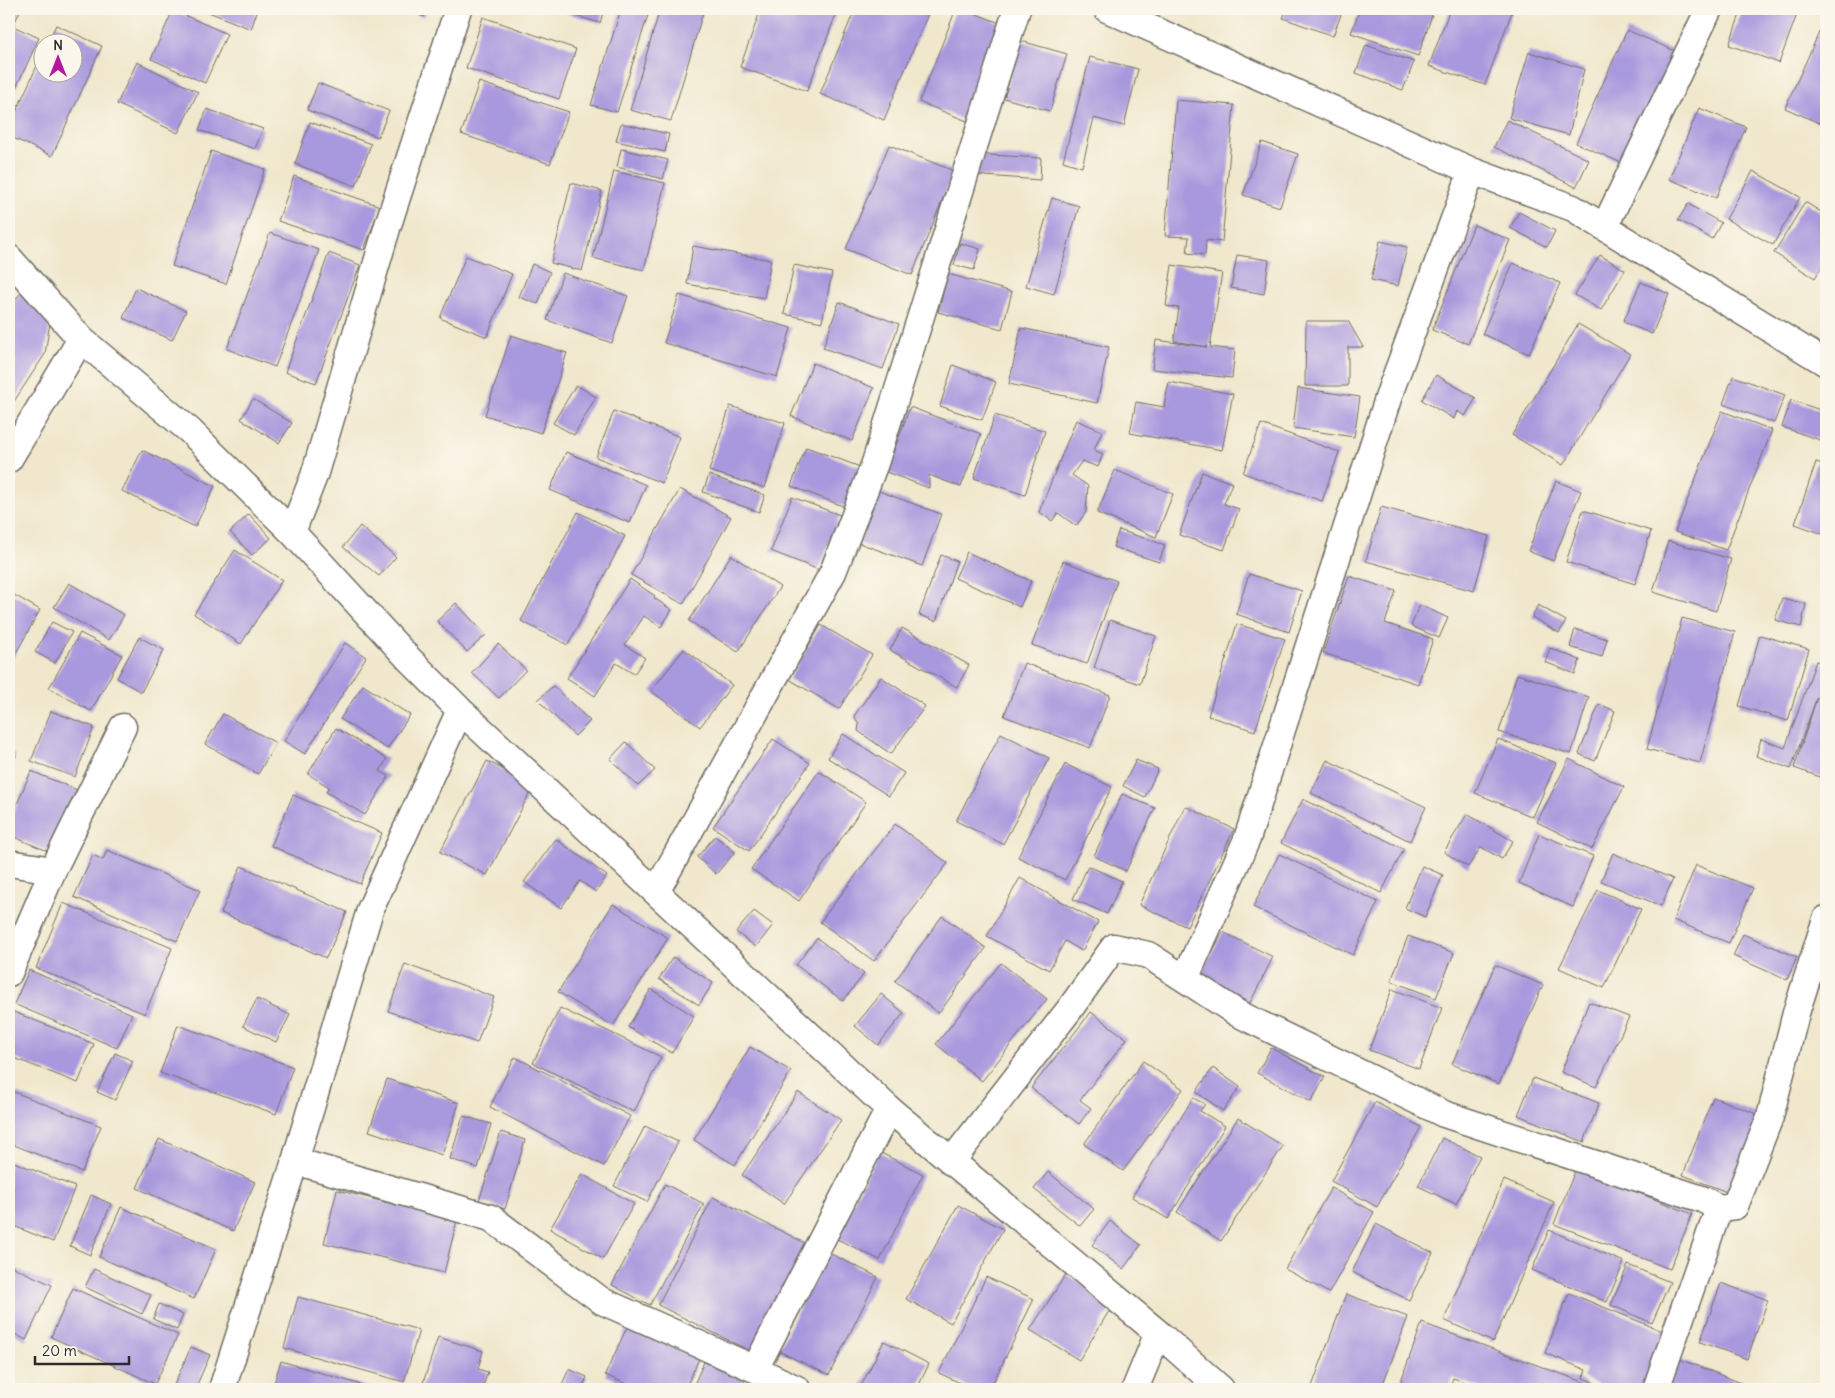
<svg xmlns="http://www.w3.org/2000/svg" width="1835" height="1398" font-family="Delius,sans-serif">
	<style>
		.building { fill: #a898dd }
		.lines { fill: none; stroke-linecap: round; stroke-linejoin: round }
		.minor-casing { stroke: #706d63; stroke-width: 29 }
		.minor { stroke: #fff; stroke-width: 26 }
	</style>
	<rect width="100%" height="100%" fill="#fbf7ec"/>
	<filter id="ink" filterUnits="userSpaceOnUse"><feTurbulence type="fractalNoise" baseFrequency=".02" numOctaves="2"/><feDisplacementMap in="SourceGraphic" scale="10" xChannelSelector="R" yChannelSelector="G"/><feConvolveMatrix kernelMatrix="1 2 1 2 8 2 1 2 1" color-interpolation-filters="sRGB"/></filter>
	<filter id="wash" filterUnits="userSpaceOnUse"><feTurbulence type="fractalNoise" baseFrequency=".0096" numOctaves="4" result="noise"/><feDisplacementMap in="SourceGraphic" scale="20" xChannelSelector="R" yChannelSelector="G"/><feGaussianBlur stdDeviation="1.12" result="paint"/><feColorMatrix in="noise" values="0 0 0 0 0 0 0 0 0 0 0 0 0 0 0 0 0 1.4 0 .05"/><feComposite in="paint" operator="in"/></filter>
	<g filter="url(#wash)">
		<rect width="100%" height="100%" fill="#f0e7cc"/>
		<g id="blocks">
			<path class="building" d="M 9,9 L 21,9 L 13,26 L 39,38 L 9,103 Z
				M 201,9 L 258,9 L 251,29 Z
				M 404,9 L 427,9 L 424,17 Z
				M 553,9 L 604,9 L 600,23 Z
				M 621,9 L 650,9 L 617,112 L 591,105 Z
				M 660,9 L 704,9 L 671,121 L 630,110 Z
				M 761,9 L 838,9 L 807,91 L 740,67 Z
				M 855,9 L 930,9 L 884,120 L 820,94 Z
				M 956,9 L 964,9 L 1005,25 L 967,121 L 919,102 Z
				M 1287,9 L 1343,9 L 1333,36 L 1283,18 Z
				M 1360,9 L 1434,9 L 1418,56 L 1351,33 Z
				M 1450,9 L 1513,9 L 1485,85 L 1429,66 Z
				M 1742,9 L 1799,9 L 1779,63 L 1729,45 Z
				M 173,10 L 227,34 L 205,83 L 151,59 Z
				M 483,17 L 576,49 L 559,99 L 466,68 Z
				M 1826,17 L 1826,126 L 1785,108 Z
				M 56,25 L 102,46 L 52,156 L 9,136 L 9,127 L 42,55 L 42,72 L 72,72 L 72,42 L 48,42 Z
				M 1627,30 L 1675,51 L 1624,164 L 1576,143 Z
				M 1021,41 L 1067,54 L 1050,111 L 1004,98 Z
				M 1366,45 L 1414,62 L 1403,90 L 1356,73 Z
				M 1529,52 L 1584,69 L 1569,135 L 1509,118 Z
				M 1090,57 L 1138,69 L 1124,126 L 1094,118 L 1082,167 L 1063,161 Z
				M 137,62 L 198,92 L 178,133 L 117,104 Z
				M 479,82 L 569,112 L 550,164 L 461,134 Z
				M 318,83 L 389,111 L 378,137 L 307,110 Z
				M 1176,100 L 1234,105 L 1222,242 L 1206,240 L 1205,255 L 1187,253 L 1189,237 L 1165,236 Z
				M 1699,108 L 1746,127 L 1716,198 L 1669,179 Z
				M 207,109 L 263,129 L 255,149 L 199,130 Z
				M 1507,120 L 1589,160 L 1576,187 L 1494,147 Z
				M 310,122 L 371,144 L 356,186 L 295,164 Z
				M 621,123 L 669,134 L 665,152 L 616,141 Z
				M 1262,142 L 1298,154 L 1280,207 L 1243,195 Z
				M 889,145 L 954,171 L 912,275 L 846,249 Z
				M 621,149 L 668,160 L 663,179 L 617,167 Z
				M 211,151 L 265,169 L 226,284 L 172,266 Z
				M 973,154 L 1041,158 L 1040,180 L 972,175 Z
				M 614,171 L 665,183 L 644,270 L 593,258 Z
				M 1753,171 L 1800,197 L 1773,245 L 1726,219 Z
				M 294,176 L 380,206 L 364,250 L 278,221 Z
				M 571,183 L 602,191 L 582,271 L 551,263 Z
				M 1052,198 L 1079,206 L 1054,294 L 1026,286 Z
				M 1805,202 L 1826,215 L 1826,260 L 1815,278 L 1774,253 Z
				M 1688,204 L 1721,223 L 1712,239 L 1678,220 Z
				M 1519,212 L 1555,231 L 1547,247 L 1510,228 Z
				M 1474,225 L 1510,240 L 1468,344 L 1432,330 Z
				M 270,233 L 319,250 L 275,367 L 227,349 Z
				M 1380,241 L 1407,247 L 1398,286 L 1371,280 Z
				M 960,243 L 980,249 L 974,270 L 954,265 Z
				M 693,246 L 771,260 L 764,298 L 687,284 Z
				M 329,253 L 360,265 L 316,383 L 285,372 Z
				M 1237,255 L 1269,260 L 1264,294 L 1231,288 Z
				M 1600,255 L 1625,270 L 1601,310 L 1575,295 Z
				M 466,256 L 512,274 L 487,337 L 440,318 Z
				M 1513,263 L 1560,283 L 1529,354 L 1482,334 Z
				M 532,264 L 550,272 L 538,304 L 519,297 Z
				M 794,265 L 832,273 L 822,322 L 784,314 Z
				M 1172,265 L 1222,273 L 1210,347 L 1235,350 L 1232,378 L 1152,369 L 1156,340 L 1207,347 L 1174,341 L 1179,308 L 1166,306 Z
				M 563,273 L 628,296 L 612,343 L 547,320 Z
				M 948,274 L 1012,292 L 1002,329 L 938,312 Z
				M 1641,282 L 1669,294 L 1652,334 L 1623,322 Z
				M 136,288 L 186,311 L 172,340 L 123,318 Z
				M 23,290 L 50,322 L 45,354 L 9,409 L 9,308 Z
				M 679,295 L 791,328 L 777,377 L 664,343 Z
				M 839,302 L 899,324 L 883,369 L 823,348 Z
				M 1306,321 L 1348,321 L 1363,347 L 1348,347 L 1348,386 L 1305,386 Z
				M 1578,324 L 1630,354 L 1563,465 L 1512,435 Z
				M 1021,328 L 1109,347 L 1097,403 L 1009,384 Z
				M 511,335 L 567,353 L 541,433 L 485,415 Z
				M 813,363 L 874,388 L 852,441 L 791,416 Z
				M 953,365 L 996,382 L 982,420 L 940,406 Z
				M 1436,375 L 1476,398 L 1465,416 L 1457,411 L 1454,419 L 1422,400 Z
				M 1733,376 L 1785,395 L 1774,423 L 1723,404 Z
				M 1169,382 L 1233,394 L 1222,450 L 1130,433 L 1136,402 L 1164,407 Z
				M 576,385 L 596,397 L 574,435 L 553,423 Z
				M 1298,388 L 1360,397 L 1354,437 L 1293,428 Z
				M 253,399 L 292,423 L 279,443 L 241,419 Z
				M 1791,400 L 1826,412 L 1826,423 L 1820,440 L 1782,427 Z
				M 730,406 L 785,423 L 765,488 L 709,471 Z
				M 910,407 L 981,434 L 961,487 L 929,475 L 929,488 L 886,472 Z
				M 614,411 L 680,437 L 662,483 L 596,457 Z
				M 1722,411 L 1772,430 L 1726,550 L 1675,532 Z
				M 995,415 L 1045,431 L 1025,495 L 974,478 Z
				M 1076,420 L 1102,431 L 1094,450 L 1103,454 L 1098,467 L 1082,461 L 1072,475 L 1088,486 L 1086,512 L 1076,526 L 1058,513 L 1052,521 L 1039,512 Z
				M 1261,424 L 1339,452 L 1322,501 L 1243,473 Z
				M 806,447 L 863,468 L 848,508 L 791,486 Z
				M 142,450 L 215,486 L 195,527 L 122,491 Z
				M 566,452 L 646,485 L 630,523 L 550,490 Z
				M 1816,462 L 1826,465 L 1826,535 L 1795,524 Z
				M 1115,470 L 1173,494 L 1156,537 L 1097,513 Z
				M 1202,472 L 1232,483 L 1224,504 L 1239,509 L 1224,550 L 1179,535 Z
				M 709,475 L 765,495 L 759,512 L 703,492 Z
				M 1556,481 L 1581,491 L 1553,561 L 1528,551 Z
				M 680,489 L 731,517 L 683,604 L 631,575 Z
				M 879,491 L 941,514 L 922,566 L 859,543 Z
				M 792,497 L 840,515 L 819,570 L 771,551 Z
				M 1381,507 L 1489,536 L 1474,591 L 1366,561 Z
				M 1583,510 L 1651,531 L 1635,584 L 1566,562 Z
				M 578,512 L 625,536 L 568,645 L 521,621 Z
				M 249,514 L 271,538 L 252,555 L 230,532 Z
				M 360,526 L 396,557 L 379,576 L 343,547 Z
				M 1119,530 L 1165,545 L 1159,562 L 1113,547 Z
				M 1668,541 L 1731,559 L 1716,611 L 1653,592 Z
				M 235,550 L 282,580 L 241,644 L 194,614 Z
				M 967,552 L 1031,581 L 1020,607 L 955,578 Z
				M 731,555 L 780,587 L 738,652 L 689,621 Z
				M 941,555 L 957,561 L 936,621 L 919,615 Z
				M 1063,561 L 1117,581 L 1087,664 L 1032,645 Z
				M 1249,574 L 1302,591 L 1289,632 L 1236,614 Z
				M 1349,576 L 1396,591 L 1385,623 L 1433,639 L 1418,684 L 1323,653 Z
				M 630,579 L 655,596 L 654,598 L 672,610 L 661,627 L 644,616 L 625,645 L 645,658 L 634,674 L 616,663 L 595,696 L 567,678 Z
				M 69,583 L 124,615 L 109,640 L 54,607 Z
				M 9,592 L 40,610 L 11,662 L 9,661 Z
				M 1782,598 L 1806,604 L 1801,627 L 1775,620 Z
				M 456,603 L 486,635 L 467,652 L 437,621 Z
				M 1420,605 L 1448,618 L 1439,638 L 1411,626 Z
				M 1538,605 L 1566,621 L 1559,633 L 1532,617 Z
				M 1682,618 L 1735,632 L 1700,763 L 1647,749 Z
				M 1110,620 L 1156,636 L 1140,684 L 1094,668 Z
				M 52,622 L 72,632 L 55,663 L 35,652 Z
				M 1237,624 L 1285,639 L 1255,731 L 1208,716 Z
				M 821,625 L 872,655 L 839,709 L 789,679 Z
				M 902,628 L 969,665 L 957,687 L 890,650 Z
				M 1575,629 L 1607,639 L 1602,657 L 1570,647 Z
				M 80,633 L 122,655 L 91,711 L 49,688 Z
				M 1760,635 L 1809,649 L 1788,721 L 1739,706 Z
				M 139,637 L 164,650 L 141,692 L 117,678 Z
				M 345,643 L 366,657 L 305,754 L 284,741 Z
				M 498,644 L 526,670 L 499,698 L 472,673 Z
				M 1550,648 L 1580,660 L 1575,674 L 1545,662 Z
				M 684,649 L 732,685 L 700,727 L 651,691 Z
				M 1816,661 L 1826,665 L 1826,779 L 1794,768 L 1817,697 L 1791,769 L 1756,756 L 1761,739 L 1785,748 Z
				M 1024,663 L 1110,695 L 1090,748 L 1004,716 Z
				M 1517,674 L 1589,697 L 1571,754 L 1499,732 Z
				M 881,677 L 925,706 L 891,754 L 858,731 L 859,724 L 854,716 Z
				M 363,685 L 410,715 L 387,749 L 340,719 Z
				M 553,686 L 590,721 L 575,736 L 538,700 Z
				M 1599,704 L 1615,711 L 1595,761 L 1579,754 Z
				M 51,711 L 94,727 L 75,777 L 31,761 Z
				M 223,714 L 276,743 L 258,774 L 205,744 Z
				M 336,728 L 387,759 L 380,771 L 389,776 L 365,815 L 326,792 L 329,787 L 308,774 Z
				M 1001,733 L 1049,758 L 1003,844 L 956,821 Z
				M 843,734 L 904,773 L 889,796 L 828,758 Z
				M 773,739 L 810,763 L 749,851 L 713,827 Z
				M 1498,739 L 1556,763 L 1533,817 L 1475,793 Z
				M 626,742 L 655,770 L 638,786 L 610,759 Z
				M 9,752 L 16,755 L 9,774 Z
				M 1569,759 L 1624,787 L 1592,849 L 1537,822 Z
				M 1136,760 L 1158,769 L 1145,797 L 1123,786 Z
				M 1327,760 L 1426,807 L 1410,841 L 1311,793 Z
				M 487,761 L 534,785 L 487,875 L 440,852 Z
				M 1065,764 L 1112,787 L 1065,880 L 1018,857 Z
				M 31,771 L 82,792 L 55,854 L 9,835 L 9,823 Z
				M 819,771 L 866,802 L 799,901 L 751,869 Z
				M 1122,794 L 1155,808 L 1126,871 L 1094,856 Z
				M 293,795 L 382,833 L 360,884 L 271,846 Z
				M 1303,799 L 1404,849 L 1381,893 L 1281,843 Z
				M 1185,806 L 1234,829 L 1187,927 L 1139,905 Z
				M 1467,814 L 1513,841 L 1502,859 L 1481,847 L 1468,867 L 1444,852 Z
				M 895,824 L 948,863 L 874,961 L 820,922 Z
				M 1539,834 L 1593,856 L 1573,907 L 1519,883 Z
				M 715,836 L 735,852 L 716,874 L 697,857 Z
				M 556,839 L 607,876 L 596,892 L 580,881 L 561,908 L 524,882 Z
				M 107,850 L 200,890 L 177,941 L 74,897 L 93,855 L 103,860 Z
				M 1613,853 L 1673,879 L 1661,906 L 1601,881 Z
				M 1279,854 L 1378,902 L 1353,955 L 1253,907 Z
				M 1696,865 L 1753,888 L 1729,943 L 1673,920 Z
				M 241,866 L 347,912 L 326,958 L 221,913 Z
				M 1088,866 L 1122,881 L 1107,914 L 1073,899 Z
				M 1422,866 L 1443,875 L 1425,917 L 1405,908 Z
				M 1020,878 L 1098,922 L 1082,951 L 1065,941 L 1049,970 L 987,936 Z
				M 1598,890 L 1641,909 L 1604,988 L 1559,968 Z
				M 63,903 L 172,948 L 145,1014 L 36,968 Z
				M 613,904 L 668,938 L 613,1026 L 558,992 Z
				M 754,911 L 773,925 L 756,947 L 736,932 Z
				M 942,916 L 986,948 L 939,1013 L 895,981 Z
				M 1223,932 L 1273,957 L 1250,1003 L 1199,977 Z
				M 1743,934 L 1797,957 L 1787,980 L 1733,956 Z
				M 1408,936 L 1454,953 L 1436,998 L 1391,981 Z
				M 817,938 L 864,974 L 843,1001 L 796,965 Z
				M 673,957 L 713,983 L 699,1005 L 659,979 Z
				M 1001,963 L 1047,999 L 982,1081 L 936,1044 Z
				M 405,964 L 494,997 L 477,1043 L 388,1011 Z
				M 1495,965 L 1543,985 L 1499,1084 L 1452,1064 Z
				M 29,970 L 132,1014 L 117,1048 L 14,1004 Z
				M 651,989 L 694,1016 L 672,1053 L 628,1027 Z
				M 1392,989 L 1442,1008 L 1419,1069 L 1369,1050 Z
				M 881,994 L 904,1013 L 878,1045 L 855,1026 Z
				M 257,999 L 290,1015 L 276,1042 L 243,1026 Z
				M 1589,1002 L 1629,1017 L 1596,1087 L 1561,1072 Z
				M 560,1008 L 661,1057 L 634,1112 L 533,1063 Z
				M 9,1010 L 94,1044 L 78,1083 L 9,1056 Z
				M 1091,1012 L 1127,1039 L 1080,1100 L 1091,1108 L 1079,1124 L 1031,1088 Z
				M 178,1025 L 293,1067 L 276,1114 L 160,1073 Z
				M 750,1047 L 791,1071 L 735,1165 L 694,1140 Z
				M 1271,1048 L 1325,1077 L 1311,1102 L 1257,1073 Z
				M 115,1053 L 133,1061 L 115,1100 L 97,1092 Z
				M 515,1057 L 630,1116 L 604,1166 L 490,1107 Z
				M 1143,1061 L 1183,1089 L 1123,1171 L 1084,1144 Z
				M 1213,1068 L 1240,1087 L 1223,1111 L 1196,1092 Z
				M 1533,1078 L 1599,1103 L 1584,1142 L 1518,1115 Z
				M 387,1079 L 459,1103 L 442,1155 L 369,1131 Z
				M 9,1090 L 101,1126 L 82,1172 L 9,1143 Z
				M 798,1092 L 841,1120 L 784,1204 L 742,1175 Z
				M 1713,1097 L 1762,1116 L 1732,1194 L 1683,1175 Z
				M 1193,1098 L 1205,1104 L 1200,1111 L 1225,1126 L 1168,1219 L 1132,1197 Z
				M 1375,1102 L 1421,1127 L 1377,1207 L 1331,1181 Z
				M 463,1116 L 491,1124 L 478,1168 L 450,1159 Z
				M 1238,1118 L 1283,1146 L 1221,1241 L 1177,1212 Z
				M 645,1126 L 678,1142 L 647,1202 L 614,1186 Z
				M 501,1132 L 525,1140 L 505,1209 L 479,1201 Z
				M 1442,1138 L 1480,1156 L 1456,1204 L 1418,1186 Z
				M 159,1139 L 255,1182 L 233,1231 L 137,1188 Z
				M 879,1152 L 923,1174 L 880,1260 L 835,1238 Z
				M 9,1160 L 75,1187 L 53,1242 L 9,1224 Z
				M 1576,1168 L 1692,1214 L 1670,1269 L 1554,1224 Z
				M 1048,1172 L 1094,1209 L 1080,1226 L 1034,1189 Z
				M 582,1174 L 634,1204 L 603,1259 L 550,1229 Z
				M 1504,1180 L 1554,1202 L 1493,1342 L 1444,1320 Z
				M 665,1184 L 704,1204 L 650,1305 L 612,1285 Z
				M 1331,1188 L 1374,1212 L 1329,1293 L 1285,1269 Z
				M 337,1190 L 457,1220 L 444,1273 L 324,1243 Z
				M 91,1195 L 111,1204 L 90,1255 L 70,1246 Z
				M 713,1197 L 809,1245 L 754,1353 L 658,1305 Z
				M 958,1205 L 1003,1229 L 951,1323 L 906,1299 Z
				M 121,1207 L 216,1249 L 194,1299 L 99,1257 Z
				M 1110,1221 L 1141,1245 L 1123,1269 L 1092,1245 Z
				M 1376,1224 L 1433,1253 L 1409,1300 L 1352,1272 Z
				M 1549,1230 L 1624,1262 L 1607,1302 L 1532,1270 Z
				M 827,1252 L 878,1277 L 829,1375 L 778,1351 Z
				M 9,1265 L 52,1285 L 26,1340 L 9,1331 Z
				M 1628,1265 L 1670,1282 L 1652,1323 L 1611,1305 Z
				M 94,1269 L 151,1295 L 142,1314 L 85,1287 Z
				M 1066,1274 L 1114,1303 L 1079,1360 L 1030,1330 Z
				M 986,1277 L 1034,1299 L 990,1389 L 973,1389 L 939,1373 Z
				M 1721,1283 L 1768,1300 L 1747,1359 L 1700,1342 Z
				M 73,1288 L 178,1335 L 155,1384 L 51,1337 Z
				M 1569,1293 L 1665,1332 L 1643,1389 L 1610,1389 L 1583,1378 L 1586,1370 L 1545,1353 Z
				M 1346,1294 L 1408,1317 L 1381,1389 L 1311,1389 Z
				M 298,1297 L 419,1330 L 404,1382 L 284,1348 Z
				M 159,1304 L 183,1315 L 177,1330 L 153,1319 Z
				M 1422,1323 L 1586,1383 L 1584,1389 L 1484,1389 L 1453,1378 L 1449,1389 L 1398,1389 Z
				M 627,1327 L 699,1359 L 685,1389 L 638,1389 L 605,1375 Z
				M 438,1337 L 483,1351 L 478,1369 L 488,1372 L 482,1389 L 421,1389 Z
				M 884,1341 L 929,1364 L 917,1389 L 860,1388 Z
				M 191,1347 L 210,1355 L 195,1389 L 183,1389 L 174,1385 Z
				M 1679,1359 L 1757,1389 L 1668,1389 Z
				M 281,1361 L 375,1389 L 272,1389 Z
				M 704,1362 L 745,1380 L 741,1389 L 692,1389 Z
				M 569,1369 L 587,1377 L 582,1389 L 560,1389 Z"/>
		</g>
	</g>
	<g filter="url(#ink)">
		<use href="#blocks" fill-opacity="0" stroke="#706d63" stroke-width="1"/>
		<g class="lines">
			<g class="minor-casing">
				<path id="minor" d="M 1107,9 L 1472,171 L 1573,208 L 1826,363
					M 1605,226 L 1709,9
					M 9,258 L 81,339 L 190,431 L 292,532 L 408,658 L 460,710 L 889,1109 L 1158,1333 L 1221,1389
					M 9,459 L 81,339
					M 292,532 L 314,476 L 388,225 L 458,9
					M 9,863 L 53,870
					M 656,892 L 833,572 L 875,463 L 1017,9
					M 9,973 L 53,870 L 123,727
					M 1185,979 L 1237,1013 L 1444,1114 L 1702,1199 L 1719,1208
					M 295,1161 L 491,1218 L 602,1301 L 755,1369 L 889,1109
					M 951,1162 L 1069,1010 L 1114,947 L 1148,955 L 1185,979 L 1247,839 L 1391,389 L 1472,171
					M 755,1369 L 797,1389
					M 222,1389 L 295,1161 L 370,910 L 460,710
					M 1135,1389 L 1158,1333
					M 1656,1389 L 1719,1208 L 1735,1206 L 1770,1117 L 1796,1013 L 1826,919"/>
			</g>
			<use href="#minor" class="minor"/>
		</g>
	</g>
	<rect width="1835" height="1398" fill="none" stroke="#fbf7ec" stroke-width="30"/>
	<g transform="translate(58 58)"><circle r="24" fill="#fbf7ec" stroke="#a8a59f"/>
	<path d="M0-4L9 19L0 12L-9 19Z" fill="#b5179e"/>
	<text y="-8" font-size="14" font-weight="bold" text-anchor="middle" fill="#2b2b2b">N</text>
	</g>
	<path d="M35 1356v8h94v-8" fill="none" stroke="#2b2b2b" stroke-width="2.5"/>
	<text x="42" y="1356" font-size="15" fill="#2b2b2b" stroke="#fbf7ec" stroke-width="4" paint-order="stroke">20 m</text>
</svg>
